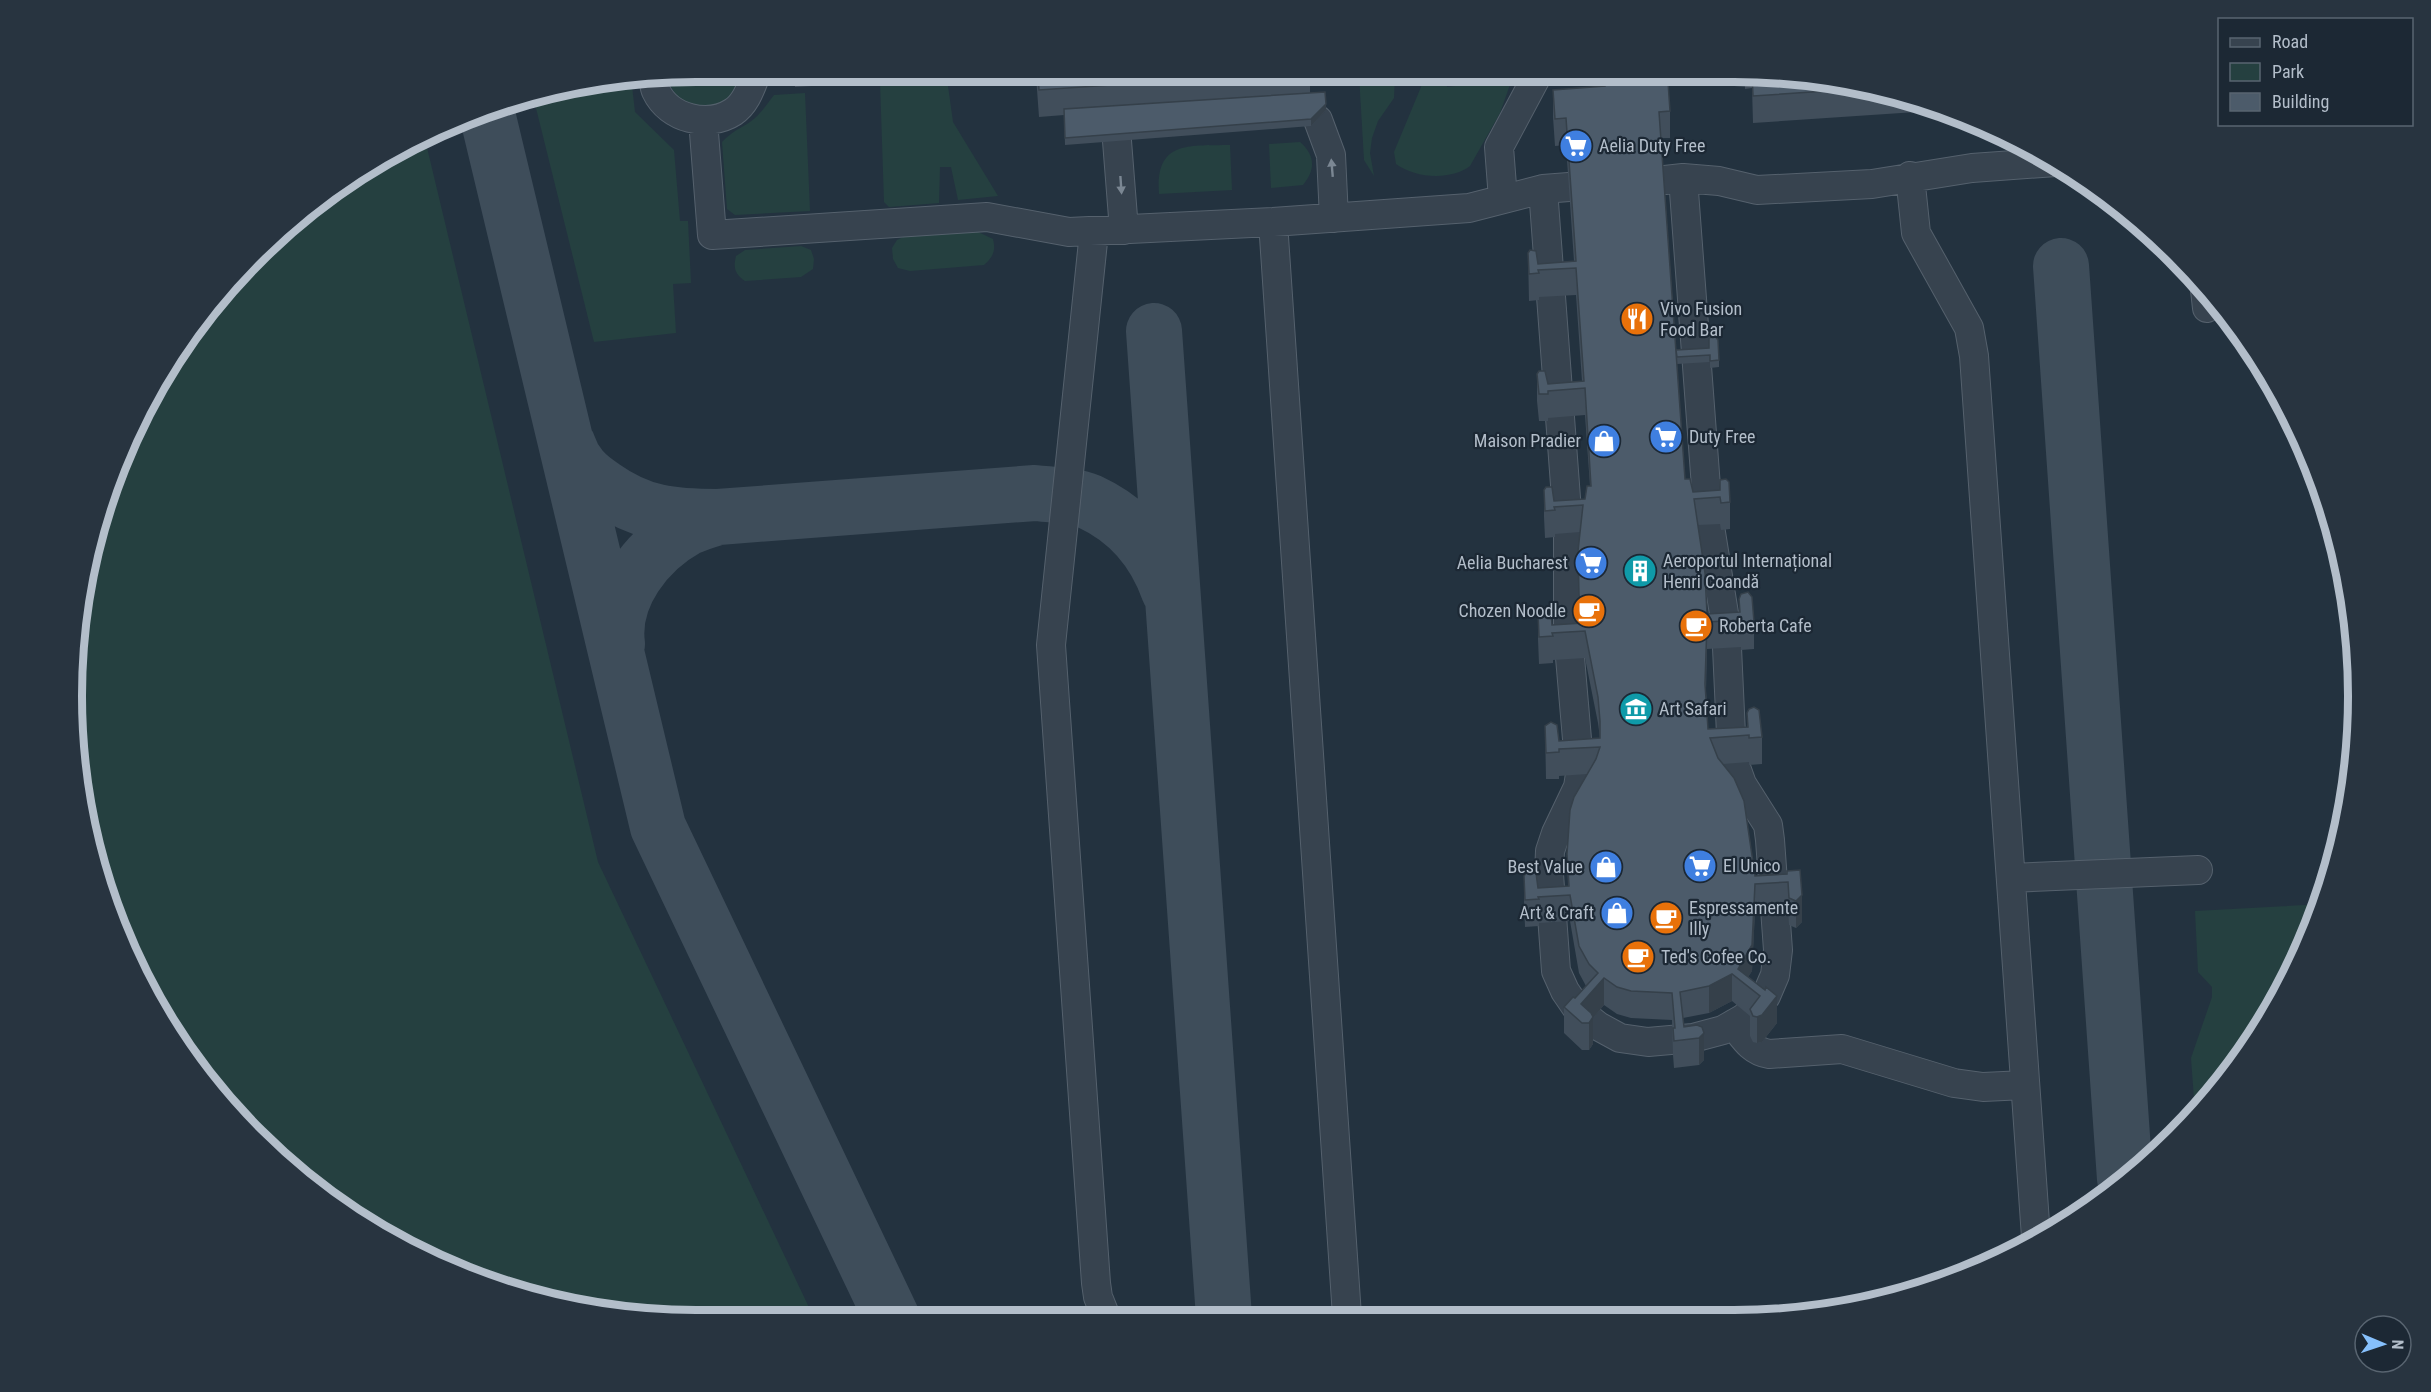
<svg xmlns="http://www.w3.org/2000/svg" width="2431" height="1392" font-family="'Roboto Condensed',sans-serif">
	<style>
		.green { fill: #254040 }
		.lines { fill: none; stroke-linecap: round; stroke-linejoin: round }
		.taxiway { stroke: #3e4d5a; stroke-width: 56 }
		.minor-casing { stroke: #55616d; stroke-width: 30 }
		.minor { stroke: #37434f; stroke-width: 28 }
		.wall { fill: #414e5b }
		.shaded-wall { fill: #35404a }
		.building { fill: #4c5b6a; stroke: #35404a; stroke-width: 1.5 }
		.oneway { fill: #7b8793 }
		.labels { text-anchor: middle; stroke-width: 4.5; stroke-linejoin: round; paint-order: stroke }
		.poi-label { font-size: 18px; fill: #b3beca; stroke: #1c2834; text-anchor: start }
		.rim { fill: none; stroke: #b3beca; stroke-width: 8 }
	</style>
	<rect width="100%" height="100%" fill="#23323f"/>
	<path class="green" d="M 1446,74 L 1447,87 L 1512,79 L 1500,113 L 1470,166 C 1450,181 1415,178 1396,164 L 1394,152 L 1421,87 L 1422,75 Z
		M 1359,75 L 1395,75 L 1394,98 L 1378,121 L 1372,138 L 1370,153 L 1374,176 L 1364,160 Z
		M 614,77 L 631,77 L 635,112 L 674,150 L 680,221 L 688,221 L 691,283 L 673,284 L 676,333 L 594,342 L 533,96 Z
		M 708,77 L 747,77 L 725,105 C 697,108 685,111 669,84 Z
		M 930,77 L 940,79 L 948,86 L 953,122 L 998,196 L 958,200 L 951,167 L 940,167 L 939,203 L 889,207 L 884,202 L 880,82 Z
		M 805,93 L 810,211 L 735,215 L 727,209 L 722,142 C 734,130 738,130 750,122 C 760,115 767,104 774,95 Z
		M 424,135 L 598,862 L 814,1318 L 656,1319 L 534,1299 L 384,1236 L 285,1165 L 227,1107 L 156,1008 L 119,934 L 84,818 L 73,736 L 77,615 L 93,534 L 136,420 L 177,349 L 255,255 L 316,201 Z
		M 1300,142 C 1315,155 1316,169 1303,185 L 1271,188 L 1269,144 Z
		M 1230,145 L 1232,190 L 1159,194 C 1155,140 1189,146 1230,145 Z
		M 976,231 L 993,239 C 996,251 993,257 984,265 L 910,271 L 898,268 L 893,259 L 892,248 L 897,240 L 905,236 Z
		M 801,246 L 811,250 L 814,259 L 813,269 L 801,277 L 745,281 C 735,274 733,268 736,256 L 745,250 Z
		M 2323,904 L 2275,1008 L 2195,1113 L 2191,1058 L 2212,997 L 2212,987 L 2198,972 L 2195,911 Z"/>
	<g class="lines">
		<path class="taxiway" d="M 486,109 L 658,827 L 892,1318
			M 2061,266 L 2125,1179
			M 1154,331 L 1224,1317
			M 568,445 C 574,464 586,476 603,487 C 641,514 672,517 718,517 L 1035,493 C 1053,495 1073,495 1090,502 C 1129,520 1155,551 1169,591
			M 617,644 C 611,596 647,550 687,528 C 697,523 708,520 718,517"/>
		<g class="minor-casing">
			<path id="minor" d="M 653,77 C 654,81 654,87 656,91 C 669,119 708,128 733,112 C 745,104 750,90 755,77
				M 703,120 L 712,235 L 987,217 L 1069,232 L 1273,222 L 1469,208 L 1543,189 L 1569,187
				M 1318,120 L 1331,155 L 1334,218
				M 1117,141 L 1124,230
				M 1910,176 L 1916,233 L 1969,328 L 1974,356 L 2036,1237
				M 1665,180 L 1683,178 L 1719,181 L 1757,190 L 1872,184 L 1972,168 L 2056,162
				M 1543,189 L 1568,525 L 1568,634 L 1580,774 L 1578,787 L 1556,833 L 1550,851 L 1549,874 L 1556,971 L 1565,991 L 1578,1010 L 1598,1026 L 1620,1038 L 1648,1042 L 1693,1038 L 1723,1030 L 1744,1018 L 1766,996 L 1775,975 L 1778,950 L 1770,840 L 1768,825 L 1742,784 L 1732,756 L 1726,626 L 1708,514 L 1683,178
				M 1503,199 L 1499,147 L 1538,74
				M 1273,222 L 1347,1316
				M 1094,232 L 1051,645 L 1096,1283 L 1098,1297 L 1106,1317
				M 2205,290 L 2207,308
				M 2011,878 L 2198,870
				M 1733,1024 C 1744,1038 1751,1051 1769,1054 L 1842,1049 L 1954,1083 L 1983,1087 L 2025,1085"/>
		</g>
		<use href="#minor" class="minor"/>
	</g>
	<path class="wall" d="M 1745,73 L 1775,73 L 1935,105 L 1946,110 L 1753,123 L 1752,88 L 1745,89 Z
		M 1603,74 L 1618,74 L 1619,85 L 1670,111 L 1670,138 L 1661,138 L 1676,350 L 1709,348 L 1719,360 L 1719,367 L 1710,368 L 1710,362 L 1677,364 L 1685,479 L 1693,492 L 1720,490 L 1730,502 L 1730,529 L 1721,530 L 1720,524 L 1698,525 L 1707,614 L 1739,612 L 1739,599 L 1754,622 L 1754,649 L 1741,650 L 1741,647 L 1707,649 L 1706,691 L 1708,729 L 1747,727 L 1747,713 L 1762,737 L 1762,764 L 1749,765 L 1749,762 L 1723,764 L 1755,876 L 1787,874 L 1787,871 L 1802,922 L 1796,928 L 1789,925 L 1788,909 L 1755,911 L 1752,971 L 1748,977 L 1777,1023 L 1762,1042 L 1757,1043 L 1753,1042 L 1750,1036 L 1750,1016 L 1732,1001 L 1709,1013 L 1683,1018 L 1684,1027 L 1697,1025 L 1704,1060 L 1699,1065 L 1674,1068 L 1673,1055 L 1672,1020 L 1631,1018 L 1617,1014 L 1604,1005 L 1593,1018 L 1593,1044 L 1589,1050 L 1582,1050 L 1564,1033 L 1564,1007 L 1575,998 L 1586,986 L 1579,973 L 1570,921 L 1539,923 L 1539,926 L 1525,927 L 1524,903 L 1524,876 L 1538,888 L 1568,886 L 1567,854 L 1587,774 L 1559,776 L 1559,779 L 1546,779 L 1545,726 L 1559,741 L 1600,738 L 1598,723 L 1585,658 L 1553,660 L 1553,663 L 1539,664 L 1538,639 L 1538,613 L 1552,625 L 1579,623 L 1578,551 L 1580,532 L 1555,534 L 1555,537 L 1545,538 L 1544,517 L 1544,490 L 1554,501 L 1585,499 L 1590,486 L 1585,415 L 1548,418 L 1548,421 L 1539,421 L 1537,401 L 1537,374 L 1548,384 L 1582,381 L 1576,295 L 1539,297 L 1539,300 L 1529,301 L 1528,253 L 1538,264 L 1574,261 L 1566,145 L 1555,146 L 1553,117 L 1553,90 L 1603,87 Z
		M 1687,74 L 1709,74 L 1687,75 Z
		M 1310,75 L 1310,93 L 1326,110 L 1311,126 L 1065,145 L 1064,115 L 1039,117 L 1036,76 Z
		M 880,76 L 880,82 L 795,87 L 794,77 Z"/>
	<path class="shaded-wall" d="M 1326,104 L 1326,110 L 1311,126 L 1311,119 Z
		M 1755,884 L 1755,911 L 1752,971 L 1744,984 L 1738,969 Z
		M 1802,895 L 1802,922 L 1796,928 L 1796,901 Z
		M 1732,974 L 1732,1001 L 1709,1013 L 1709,986 Z
		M 1604,978 L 1604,1005 L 1593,1018 L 1593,1044 L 1589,1050 L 1589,1023 L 1581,1004 Z
		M 1777,996 L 1777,1023 L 1762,1042 L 1757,1043 L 1757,1017 Z
		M 1704,1033 L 1704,1060 L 1699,1065 L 1699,1038 Z"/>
	<path class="building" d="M 1752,73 L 1775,73 L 1856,89 L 1753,96 Z
		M 1604,74 L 1618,74 L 1619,85 L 1668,82 L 1670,111 L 1659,112 L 1685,479 L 1690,479 L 1693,492 L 1720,490 L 1720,480 L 1726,479 L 1729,482 L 1730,502 L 1721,503 L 1720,497 L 1694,499 L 1705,573 L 1707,614 L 1740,612 L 1739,599 L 1741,594 L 1748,592 L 1752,597 L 1754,622 L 1741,623 L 1741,620 L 1707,622 L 1705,684 L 1708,729 L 1748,727 L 1747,713 L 1749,709 L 1754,707 L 1759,710 L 1762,737 L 1749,738 L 1749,735 L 1710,738 L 1718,758 L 1734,778 L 1744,801 L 1755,876 L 1787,874 L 1787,871 L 1800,870 L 1802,895 L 1796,901 L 1789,898 L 1788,882 L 1755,884 L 1752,945 L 1738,969 L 1765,990 L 1766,987 L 1777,996 L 1762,1015 L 1757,1017 L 1753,1016 L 1750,1009 L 1760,996 L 1732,974 L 1709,986 L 1680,992 L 1684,1027 L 1697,1025 L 1702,1027 L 1704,1033 L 1699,1038 L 1674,1041 L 1673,1028 L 1675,1028 L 1672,993 L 1631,991 L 1617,987 L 1604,978 L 1581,1004 L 1591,1013 L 1593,1017 L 1589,1023 L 1582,1023 L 1564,1007 L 1573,997 L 1575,998 L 1598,973 L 1589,964 L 1579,946 L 1570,895 L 1538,897 L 1539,899 L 1525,900 L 1524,876 L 1528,870 L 1536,873 L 1538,888 L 1569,886 L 1567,854 L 1570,810 L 1574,797 L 1596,759 L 1600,747 L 1559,749 L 1559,752 L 1546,753 L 1545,726 L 1551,722 L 1557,725 L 1559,741 L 1600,738 L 1600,721 L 1598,697 L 1585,631 L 1552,633 L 1553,636 L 1539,637 L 1538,613 L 1542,607 L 1549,608 L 1551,612 L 1552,625 L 1583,623 L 1579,595 L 1578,551 L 1583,505 L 1554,507 L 1555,510 L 1545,511 L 1544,490 L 1546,487 L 1552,487 L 1554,501 L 1585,499 L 1587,486 L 1591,486 L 1585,388 L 1548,391 L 1548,394 L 1539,394 L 1537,374 L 1539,371 L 1545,371 L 1548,384 L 1584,381 L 1576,268 L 1538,270 L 1539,273 L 1529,274 L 1528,253 L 1530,250 L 1536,251 L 1538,264 L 1576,261 L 1566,118 L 1555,119 L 1553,90 L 1605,86 Z
		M 1255,75 L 1039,90 L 1038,76 Z
		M 1325,92 L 1326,104 L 1311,119 L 1065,138 L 1064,109 Z
		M 1715,336 L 1718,340 L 1719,360 L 1710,361 L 1710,355 L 1677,357 L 1676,350 L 1709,348 L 1709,338 Z"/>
	<defs><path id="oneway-solid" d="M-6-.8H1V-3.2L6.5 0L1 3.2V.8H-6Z" transform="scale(1.5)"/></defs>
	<g class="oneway">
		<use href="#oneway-solid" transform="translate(1332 168) rotate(-95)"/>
		<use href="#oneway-solid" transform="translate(1121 185) rotate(86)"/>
	</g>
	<defs>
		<g id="supermarket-disc" transform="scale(1.725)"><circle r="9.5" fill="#3f7fe0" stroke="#1c2834"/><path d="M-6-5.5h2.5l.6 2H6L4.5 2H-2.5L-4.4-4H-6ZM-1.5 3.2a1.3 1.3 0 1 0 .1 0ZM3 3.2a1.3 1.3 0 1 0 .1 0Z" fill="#fff"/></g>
		<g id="restaurant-disc" transform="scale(1.725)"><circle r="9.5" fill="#e8710a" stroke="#1c2834"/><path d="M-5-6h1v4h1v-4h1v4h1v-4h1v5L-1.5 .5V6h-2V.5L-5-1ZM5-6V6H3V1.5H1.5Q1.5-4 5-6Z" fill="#fff"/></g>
		<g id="shop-disc" transform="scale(1.725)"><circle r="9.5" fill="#3f7fe0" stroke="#1c2834"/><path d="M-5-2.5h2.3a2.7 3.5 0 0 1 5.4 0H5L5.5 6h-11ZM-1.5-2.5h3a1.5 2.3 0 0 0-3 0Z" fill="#fff"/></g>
		<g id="building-disc" transform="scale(1.725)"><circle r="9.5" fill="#0f9aa8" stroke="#1c2834"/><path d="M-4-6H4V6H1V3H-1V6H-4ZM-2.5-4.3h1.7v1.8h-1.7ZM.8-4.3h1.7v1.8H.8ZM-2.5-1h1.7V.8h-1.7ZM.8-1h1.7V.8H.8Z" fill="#fff"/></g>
		<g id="cafe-disc" transform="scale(1.725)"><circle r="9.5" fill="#e8710a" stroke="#1c2834"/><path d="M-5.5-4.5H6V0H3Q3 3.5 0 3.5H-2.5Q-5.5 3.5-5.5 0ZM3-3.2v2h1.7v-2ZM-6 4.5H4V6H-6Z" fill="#fff"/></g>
		<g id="museum-disc" transform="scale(1.725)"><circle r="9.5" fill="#0f9aa8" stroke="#1c2834"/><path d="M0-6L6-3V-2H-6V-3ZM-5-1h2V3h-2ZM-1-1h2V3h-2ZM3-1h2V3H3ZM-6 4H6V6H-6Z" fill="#fff"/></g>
	</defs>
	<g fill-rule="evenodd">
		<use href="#supermarket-disc" x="1576" y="146"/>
		<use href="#restaurant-disc" x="1637" y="319"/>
		<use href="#supermarket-disc" x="1666" y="437"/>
		<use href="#shop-disc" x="1604" y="441"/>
		<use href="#supermarket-disc" x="1591" y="563"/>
		<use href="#building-disc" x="1640" y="571"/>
		<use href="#cafe-disc" x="1589" y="611"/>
		<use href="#cafe-disc" x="1696" y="626"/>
		<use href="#museum-disc" x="1636" y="709"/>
		<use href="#supermarket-disc" x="1700" y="866"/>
		<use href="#shop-disc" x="1606" y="867"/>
		<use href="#shop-disc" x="1617" y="913"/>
		<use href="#cafe-disc" x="1666" y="918"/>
		<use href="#cafe-disc" x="1638" y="957"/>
	</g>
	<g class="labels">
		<g class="poi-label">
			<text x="1599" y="152">Aelia Duty Free</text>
			<text x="1660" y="315">Vivo Fusion<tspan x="1660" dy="21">Food Bar</tspan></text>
			<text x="1689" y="443">Duty Free</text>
			<text x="1581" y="447" text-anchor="end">Maison Pradier</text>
			<text x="1663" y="567">Aeroportul Internațional<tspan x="1663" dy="21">Henri Coandă</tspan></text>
			<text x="1568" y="569" text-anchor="end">Aelia Bucharest</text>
			<text x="1566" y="617" text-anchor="end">Chozen Noodle</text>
			<text x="1719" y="632">Roberta Cafe</text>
			<text x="1659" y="715">Art Safari</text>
			<text x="1723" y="872">El Unico</text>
			<text x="1583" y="873" text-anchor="end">Best Value</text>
			<text x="1689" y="914">Espressamente<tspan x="1689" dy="21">Illy</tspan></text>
			<text x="1594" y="919" text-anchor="end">Art &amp; Craft</text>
			<text x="1661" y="963">Ted's Cofee Co.</text>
		</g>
	</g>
	<path d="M0 0H2431V1392H0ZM696 82H1734A614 614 0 0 1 2348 696V696A614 614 0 0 1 1734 1310H696A614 614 0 0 1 82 696V696A614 614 0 0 1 696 82Z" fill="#283440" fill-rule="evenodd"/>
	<path class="rim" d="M696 82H1734A614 614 0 0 1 2348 696V696A614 614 0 0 1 1734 1310H696A614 614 0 0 1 82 696V696A614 614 0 0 1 696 82Z"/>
	<rect x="2218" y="18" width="195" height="108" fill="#1c2834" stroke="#586470" stroke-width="1.5"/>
	<rect x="2230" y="38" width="30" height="9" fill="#37434f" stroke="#586470" stroke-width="1.5"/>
	<text x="2272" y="48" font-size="18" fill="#b3beca">Road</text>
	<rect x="2230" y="63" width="30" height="18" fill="#254040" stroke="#586470" stroke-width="1.5"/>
	<text x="2272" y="78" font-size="18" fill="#b3beca">Park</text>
	<rect x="2230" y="93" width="30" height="18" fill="#4c5b6a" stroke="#586470" stroke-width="1.5"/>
	<text x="2272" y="108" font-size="18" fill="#b3beca">Building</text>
	<g transform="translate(2383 1344) rotate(92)"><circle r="28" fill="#1c2834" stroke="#586470" stroke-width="1.5"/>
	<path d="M0-4.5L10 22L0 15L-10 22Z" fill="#86c0fc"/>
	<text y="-9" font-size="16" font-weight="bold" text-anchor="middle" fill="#b3beca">N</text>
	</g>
</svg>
